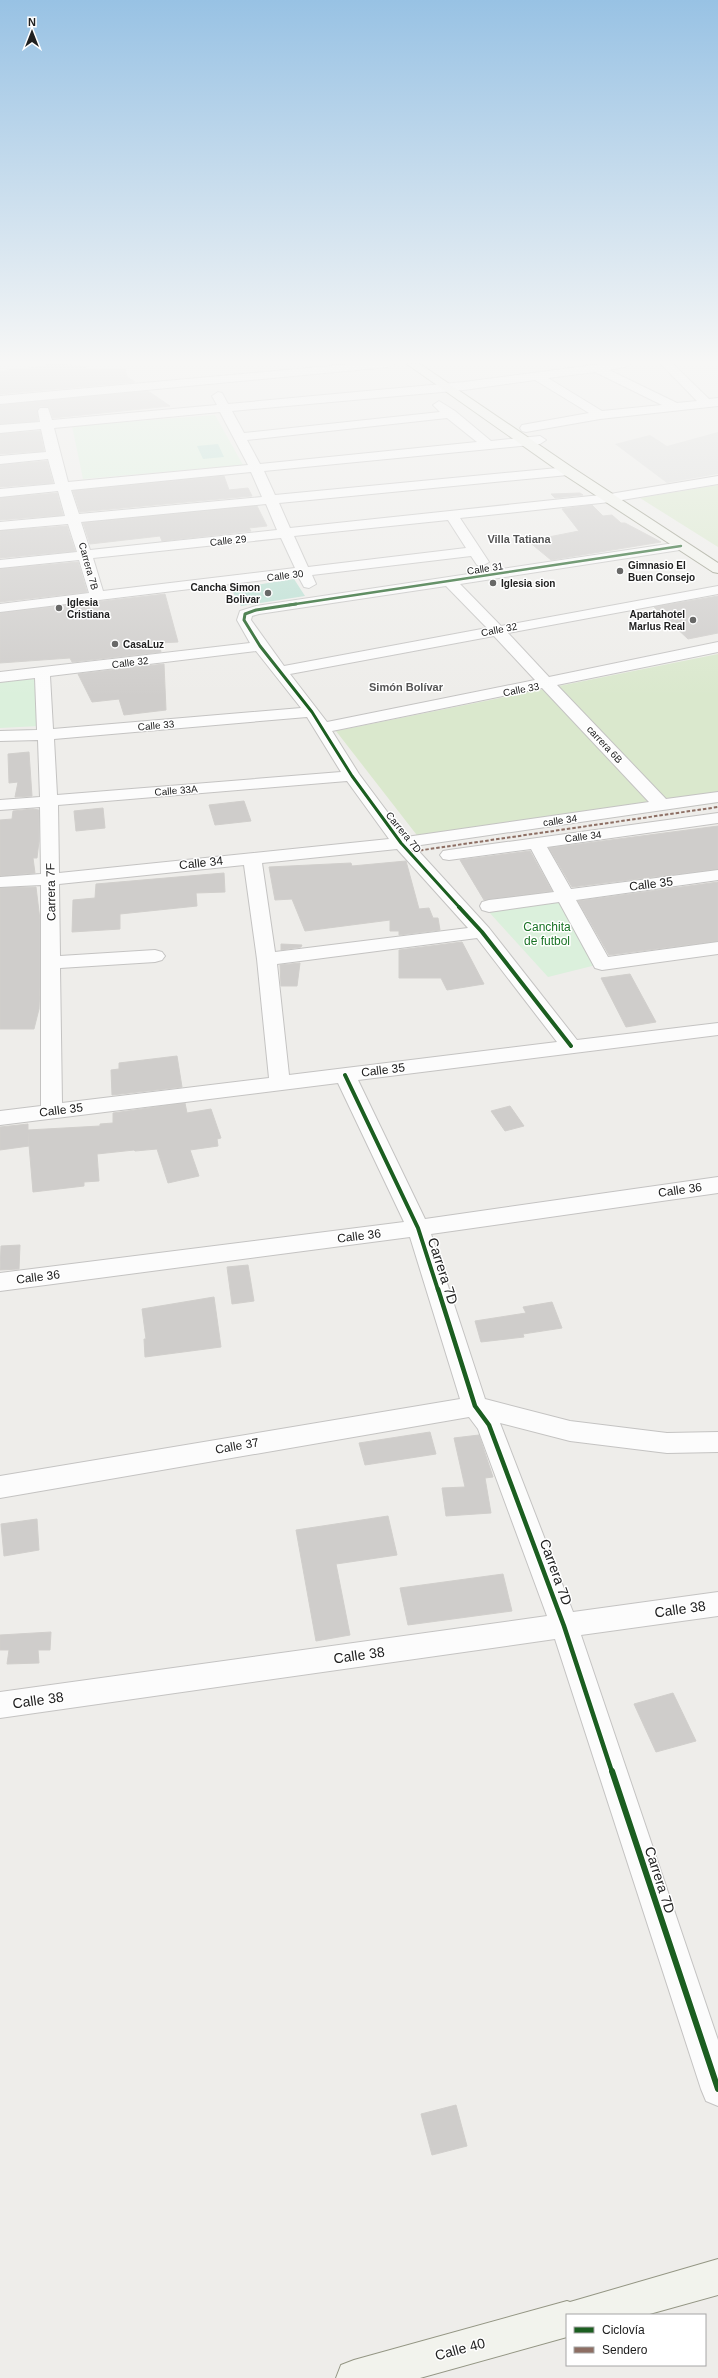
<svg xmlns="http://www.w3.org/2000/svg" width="718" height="2378" font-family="Helvetica,sans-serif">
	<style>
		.residential { fill: #dddddb }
		.grass { fill: #dae8cd }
		.park { fill: #dbf0dc }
		.pitch { fill: #badfd2 }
		.building { fill: #cfcdcb; stroke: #d1cfcc }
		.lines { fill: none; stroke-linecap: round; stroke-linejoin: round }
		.street-casing { stroke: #c4c3c2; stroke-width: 2 }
		.secondary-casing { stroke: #949684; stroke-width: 2 }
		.street { fill: #fcfcfc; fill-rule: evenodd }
		.secondary { fill: #f2f3ed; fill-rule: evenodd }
		.quiet { stroke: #8d6e63; stroke-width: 2; stroke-dasharray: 3.5 2; stroke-linecap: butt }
		.cycleway-far4-casing { stroke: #fff; stroke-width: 4 }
		.cycleway-far3-casing { stroke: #fff; stroke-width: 5 }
		.cycleway-far2-casing { stroke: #fff; stroke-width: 6 }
		.cycleway-far1-casing { stroke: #fff; stroke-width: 7 }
		.cycleway-casing { stroke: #fff; stroke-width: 8 }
		.cycleway-far4 { stroke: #1b5e20; stroke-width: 2.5 }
		.cycleway-far3 { stroke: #1b5e20; stroke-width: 3 }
		.cycleway-far2 { stroke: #1b5e20; stroke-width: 4 }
		.cycleway-far1 { stroke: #1b5e20; stroke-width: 4.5 }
		.cycleway { stroke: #1b5e20; stroke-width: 6 }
		.poi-dot { fill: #686867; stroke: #fff; stroke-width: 1.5 }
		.labels { text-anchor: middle; stroke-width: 3; stroke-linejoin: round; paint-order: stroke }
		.far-street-label { font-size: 10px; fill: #202020; stroke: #fff }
		.far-poi-label { font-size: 10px; font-weight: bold; fill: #202020; stroke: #fff; text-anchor: start }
		.far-neighbourhood-label { font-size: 11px; font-weight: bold; fill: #535353; stroke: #fff }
		.street-label { font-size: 12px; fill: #202020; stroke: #fff }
		.park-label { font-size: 12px; fill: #1a7326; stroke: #fff }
		.near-street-label { font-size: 14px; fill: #202020; stroke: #fff }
	</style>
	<rect width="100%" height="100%" fill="#eeedea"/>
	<path class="residential" d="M 718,432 L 718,474 L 667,483 L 615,444 L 650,435 L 667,446 Z"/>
	<path class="grass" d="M 718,485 L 718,547 L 640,498 Z
		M 718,654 L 718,803 L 423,843 L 336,731 Z"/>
	<path class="park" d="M 215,415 L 243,465 L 83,479 L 72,426 Z
		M 40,676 L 40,726 L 0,728 L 0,680 Z
		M 562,901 L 596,965 L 548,977 L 488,911 Z"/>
	<path class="pitch" d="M 218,444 L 224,457 L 203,459 L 197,446 Z
		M 294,579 L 305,596 L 241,606 L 231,589 Z"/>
	<path class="building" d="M 47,364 L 86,366 L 86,369 L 98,370 L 125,368 L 127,377 L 135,382 L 0,394 L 0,371 L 47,366 Z
		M 148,391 L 170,406 L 53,418 L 49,407 L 40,406 L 37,411 L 38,421 L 0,424 L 0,405 Z
		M 40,431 L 44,451 L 0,454 L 0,434 Z
		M 47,461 L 53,483 L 0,487 L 0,465 Z
		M 224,476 L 229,490 L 248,488 L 252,496 L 80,512 L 73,491 Z
		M 57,493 L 63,515 L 0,520 L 0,498 Z
		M 580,493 L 583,495 L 555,498 L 551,494 Z
		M 592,505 L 603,516 L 612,515 L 621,523 L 625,523 L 661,542 L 551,560 L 528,541 L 579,531 L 562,509 Z
		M 257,506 L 267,526 L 249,528 L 251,531 L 162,541 L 160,536 L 90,544 L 83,523 Z
		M 67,526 L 75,551 L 0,558 L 0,531 Z
		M 78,562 L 87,592 L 0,602 L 0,569 Z
		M 165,594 L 178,642 L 159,643 L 161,652 L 72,662 L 70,658 L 0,663 L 0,613 Z
		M 718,596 L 718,633 L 688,639 L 654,607 Z
		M 164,664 L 166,710 L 124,715 L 119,699 L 92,702 L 78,674 Z
		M 29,752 L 32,796 L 15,797 L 18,782 L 9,783 L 8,754 Z
		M 244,801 L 251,821 L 215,825 L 209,805 Z
		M 103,808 L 105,828 L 76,831 L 74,811 Z
		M 33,809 L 39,810 L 39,841 L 37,858 L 33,858 L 35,873 L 0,876 L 0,820 L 12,819 L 13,811 Z
		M 718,826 L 718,869 L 572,887 L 549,848 Z
		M 530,851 L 552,891 L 484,900 L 460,860 Z
		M 406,861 L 419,909 L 429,908 L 433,918 L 438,918 L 440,930 L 399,935 L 399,931 L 390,931 L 390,920 L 305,931 L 292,899 L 275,900 L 269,867 L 351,863 L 352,866 Z
		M 224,873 L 225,892 L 196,893 L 197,906 L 120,914 L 120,929 L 72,932 L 73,900 L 95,898 L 96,884 Z
		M 718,882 L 718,941 L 609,955 L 578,901 Z
		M 36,887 L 40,920 L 40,987 L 39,1009 L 34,1029 L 0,1029 L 0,888 Z
		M 462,942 L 484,984 L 447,990 L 441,978 L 399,978 L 399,950 Z
		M 281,944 L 302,945 L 301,947 L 281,950 Z
		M 300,963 L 297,986 L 281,986 L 280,965 Z
		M 630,974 L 656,1022 L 626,1027 L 601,978 Z
		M 177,1056 L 182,1087 L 112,1095 L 111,1070 L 119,1069 L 119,1063 Z
		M 185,1103 L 187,1113 L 211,1109 L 221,1138 L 217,1139 L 218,1146 L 190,1150 L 199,1176 L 168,1183 L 157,1149 L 135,1151 L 134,1150 L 97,1154 L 99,1181 L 84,1182 L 84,1186 L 33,1192 L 28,1133 L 29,1146 L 0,1150 L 0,1127 L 28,1124 L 28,1130 L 100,1126 L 100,1124 L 113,1123 L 113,1113 Z
		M 510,1106 L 524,1126 L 505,1131 L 491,1111 Z
		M 20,1245 L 19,1269 L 0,1270 L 1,1246 Z
		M 248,1265 L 254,1301 L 232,1304 L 227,1267 Z
		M 214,1297 L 221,1347 L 145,1357 L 144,1339 L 146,1339 L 142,1309 Z
		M 552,1302 L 562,1328 L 523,1334 L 524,1337 L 481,1342 L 475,1321 L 526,1313 L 523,1307 Z
		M 430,1432 L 436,1454 L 365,1465 L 359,1443 Z
		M 479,1435 L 493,1477 L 485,1478 L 491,1513 L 446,1516 L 442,1488 L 465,1487 L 454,1438 Z
		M 388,1516 L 397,1555 L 336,1564 L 350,1635 L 316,1641 L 296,1530 Z
		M 37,1519 L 39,1550 L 4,1556 L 1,1524 Z
		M 503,1574 L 512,1611 L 408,1625 L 400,1588 Z
		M 51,1632 L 50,1650 L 38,1650 L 39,1663 L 7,1664 L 9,1650 L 0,1650 L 0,1635 Z
		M 673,1693 L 696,1741 L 656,1752 L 634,1704 Z
		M 456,2105 L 467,2146 L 432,2155 L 421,2114 Z"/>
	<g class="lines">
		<g class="street-casing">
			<path id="street" d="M 352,364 L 394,364 L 388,367 L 0,404 L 0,396 Z
				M 601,364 L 631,364 L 629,366 L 609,370 L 677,403 L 697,401 L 661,364 L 673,364 L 709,399 L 718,398 L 718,406 L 600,419 L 526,432 L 522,431 L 520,428 L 522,425 L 589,413 L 535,380 L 464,390 L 232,411 L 244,433 L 440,412 L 433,405 L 439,401 L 455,411 L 491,441 L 540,436 L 546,440 L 540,444 L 264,471 L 275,495 L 568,467 L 574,471 L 568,475 L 279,503 L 290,528 L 610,494 L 718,476 L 718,484 L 610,502 L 460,518 L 489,562 L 482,566 L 477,565 L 471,556 L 312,575 L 316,584 L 309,588 L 304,587 L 298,576 L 0,612 L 0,604 L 89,593 L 79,560 L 0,568 L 0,560 L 77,552 L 68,524 L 0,530 L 0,522 L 65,516 L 58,491 L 0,497 L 0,489 L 55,484 L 48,459 L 0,464 L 0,456 L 46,452 L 41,429 L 0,433 L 0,425 L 40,422 L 38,411 L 40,408 L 48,408 L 52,420 L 217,405 L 212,396 L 218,392 L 222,393 L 228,404 L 464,382 ZM 595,372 L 662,405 L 602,411 L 548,378 ZM 220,412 L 248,465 L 68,482 L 54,428 ZM 447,418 L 477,442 L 260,464 L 247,440 ZM 251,472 L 262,497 L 79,514 L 71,490 ZM 266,504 L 277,530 L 90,550 L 81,522 ZM 448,520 L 466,548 L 308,567 L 294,536 ZM 281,538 L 295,568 L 103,591 L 93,558 Z
				M 681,542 L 688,546 L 686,549 L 460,584 L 501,626 L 718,586 L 718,594 L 508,633 L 549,677 L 718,642 L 718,652 L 557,685 L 666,799 L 718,792 L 718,802 L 414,846 L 489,928 L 577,1040 L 718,1023 L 718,1035 L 358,1080 L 425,1219 L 718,1177 L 718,1193 L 431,1234 L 485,1399 L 570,1421 L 667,1433 L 718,1432 L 718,1452 L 667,1453 L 570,1441 L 500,1423 L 573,1612 L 718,1592 L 718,1616 L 581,1635 L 718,2040 L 718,2106 L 706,2101 L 701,2089 L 555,1639 L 0,1718 L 0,1692 L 547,1616 L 478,1429 L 469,1417 L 0,1498 L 0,1476 L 460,1399 L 410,1237 L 0,1291 L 0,1273 L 404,1222 L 338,1083 L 0,1125 L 0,1111 L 41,1106 L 41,885 L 0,887 L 0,877 L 41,874 L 40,807 L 0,810 L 0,800 L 40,797 L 38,740 L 0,741 L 0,731 L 37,730 L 35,678 L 0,682 L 0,672 L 250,643 L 237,620 L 240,611 L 256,606 ZM 446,586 L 487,628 L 284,666 L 251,620 L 252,616 L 259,614 ZM 494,636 L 535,680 L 327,722 L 290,674 ZM 256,651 L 301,708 L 53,729 L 50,676 ZM 542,688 L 649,802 L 406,837 L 359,774 L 332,731 ZM 307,717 L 341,772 L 57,795 L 54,739 ZM 347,781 L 389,839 L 59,873 L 58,805 ZM 397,849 L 468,928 L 275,952 L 262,863 ZM 244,865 L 257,959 L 269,1078 L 62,1103 L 60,968 L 155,962 L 162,960 L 165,956 L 162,952 L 155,950 L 60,956 L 59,884 ZM 477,938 L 557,1042 L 289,1075 L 277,964 Z
				M 718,813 L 718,823 L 547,847 L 571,889 L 718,870 L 718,880 L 576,900 L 608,957 L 718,942 L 718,954 L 602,970 L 595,968 L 559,902 L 489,912 L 482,910 L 480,906 L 482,902 L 489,900 L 554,892 L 531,849 L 449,860 L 443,859 L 440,855 L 443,851 L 449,850 Z"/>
		</g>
		<g class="secondary-casing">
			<path id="secondary" d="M 407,364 L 420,364 L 573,468 L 718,563 L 718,573 L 713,572 L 563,474 Z
				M 718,2259 L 718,2295 L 646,2315 L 567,2315 L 567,2337 L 420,2378 L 336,2378 L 341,2365 L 354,2360 L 567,2301 L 570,2302 Z"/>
		</g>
		<use href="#street" class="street"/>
		<use href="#secondary" class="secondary"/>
		<path class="quiet" d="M 409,852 L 718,807"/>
		<g class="cycleway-far4-casing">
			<path id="cycleway-far4" d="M 289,605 L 681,546"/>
		</g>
		<g class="cycleway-far3-casing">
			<path id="cycleway-far3" d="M 296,604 L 256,610 L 245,614 L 244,620 L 260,646 L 312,712 L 352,776 L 401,843 L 460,908"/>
		</g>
		<g class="cycleway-far2-casing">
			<path id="cycleway-far2" d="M 459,907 L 482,932 L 571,1046
				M 345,1075 L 418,1228 L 438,1290"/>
		</g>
		<g class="cycleway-far1-casing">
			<path id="cycleway-far1" d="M 438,1289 L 475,1406 L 489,1425 L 564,1626 L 612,1772"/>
		</g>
		<g class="cycleway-casing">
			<path id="cycleway" d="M 612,1771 L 718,2089"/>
		</g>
		<use href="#cycleway-far4" class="cycleway-far4"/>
		<use href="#cycleway-far3" class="cycleway-far3"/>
		<use href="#cycleway-far2" class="cycleway-far2"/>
		<use href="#cycleway-far1" class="cycleway-far1"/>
		<use href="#cycleway" class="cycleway"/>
	</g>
	<linearGradient id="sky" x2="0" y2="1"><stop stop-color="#98c2e4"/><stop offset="0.52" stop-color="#f7f7f6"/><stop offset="1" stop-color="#f7f7f6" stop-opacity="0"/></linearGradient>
	<rect width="718" height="697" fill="url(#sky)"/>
	<g class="poi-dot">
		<circle cx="620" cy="571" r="4"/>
		<circle cx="493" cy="583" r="4"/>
		<circle cx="268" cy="593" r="4"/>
		<circle cx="59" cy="608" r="4"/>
		<circle cx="693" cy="620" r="4"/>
		<circle cx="115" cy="644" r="4"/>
	</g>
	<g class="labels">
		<g class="far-street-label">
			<text transform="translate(228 540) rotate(-6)" y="4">Calle 29</text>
			<text transform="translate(89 566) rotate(74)" y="4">Carrera 7B</text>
			<text transform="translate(485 568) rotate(-9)" y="4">Calle 31</text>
			<text transform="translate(285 575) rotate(-7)" y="4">Calle 30</text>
			<text transform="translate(499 629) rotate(-11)" y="4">Calle 32</text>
			<text transform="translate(130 662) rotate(-7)" y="4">Calle 32</text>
			<text transform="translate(521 689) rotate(-11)" y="4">Calle 33</text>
			<text transform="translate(156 725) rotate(-5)" y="4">Calle 33</text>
			<text transform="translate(605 744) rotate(47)" y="4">carrera 6B</text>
			<text transform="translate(176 790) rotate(-5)" y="4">Calle 33A</text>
			<text transform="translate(560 820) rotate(-8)" y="4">calle 34</text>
			<text transform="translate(404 832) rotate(51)" y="4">Carrera 7D</text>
			<text transform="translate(583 836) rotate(-7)" y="4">Calle 34</text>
		</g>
		<g class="far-poi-label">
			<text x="628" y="569">Gimnasio El<tspan x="628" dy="12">Buen Consejo</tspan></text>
			<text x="501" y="587">Iglesia sion</text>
			<text x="260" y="591" text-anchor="end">Cancha Simon<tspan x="260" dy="12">Bolivar</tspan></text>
			<text x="67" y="606">Iglesia<tspan x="67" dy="12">Cristiana</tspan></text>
			<text x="685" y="618" text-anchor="end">Apartahotel<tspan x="685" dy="12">Marlus Real</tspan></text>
			<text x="123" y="648">CasaLuz</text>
		</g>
		<g class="far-neighbourhood-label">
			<text x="519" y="543">Villa Tatiana</text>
			<text x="406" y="691">Simón Bolívar</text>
		</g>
		<g class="street-label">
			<text transform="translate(201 863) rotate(-6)" y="4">Calle 34</text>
			<text transform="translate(651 884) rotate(-7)" y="4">Calle 35</text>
			<text transform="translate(51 892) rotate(-91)" y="4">Carrera 7F</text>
			<text transform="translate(383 1070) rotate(-7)" y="4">Calle 35</text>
			<text transform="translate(61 1110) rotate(-7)" y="4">Calle 35</text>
			<text transform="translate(680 1190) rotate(-8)" y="4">Calle 36</text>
			<text transform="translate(359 1236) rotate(-7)" y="4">Calle 36</text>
			<text transform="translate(38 1277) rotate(-7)" y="4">Calle 36</text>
			<text transform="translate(237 1446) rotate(-10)" y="4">Calle 37</text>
		</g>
		<g class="park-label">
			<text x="547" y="931">Canchita<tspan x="547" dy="14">de futbol</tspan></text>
		</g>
		<g class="near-street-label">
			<text transform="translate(443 1271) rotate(72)" y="5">Carrera 7D</text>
			<text transform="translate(556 1572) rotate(70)" y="5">Carrera 7D</text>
			<text transform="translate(680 1609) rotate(-8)" y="5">Calle 38</text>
			<text transform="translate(359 1655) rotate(-8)" y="5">Calle 38</text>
			<text transform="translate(38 1700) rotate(-8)" y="5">Calle 38</text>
			<text transform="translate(660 1880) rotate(72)" y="5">Carrera 7D</text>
			<text transform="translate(460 2349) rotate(-15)" y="5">Calle 40</text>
		</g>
	</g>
	<rect x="566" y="2314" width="140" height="52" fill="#ffffff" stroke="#a6a6a6"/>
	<rect x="574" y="2327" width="20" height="6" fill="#1b5e20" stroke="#a6a6a6"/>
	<text x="602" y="2334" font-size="12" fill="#202020">Ciclovía</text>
	<rect x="574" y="2347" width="20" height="6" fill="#8d6e63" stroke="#a6a6a6"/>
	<text x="602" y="2354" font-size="12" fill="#202020">Sendero</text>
	<g transform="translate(32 32)" stroke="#ffffff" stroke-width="3" paint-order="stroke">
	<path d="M0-3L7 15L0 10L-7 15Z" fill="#202020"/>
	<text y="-6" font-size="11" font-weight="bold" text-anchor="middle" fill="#202020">N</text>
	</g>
</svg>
